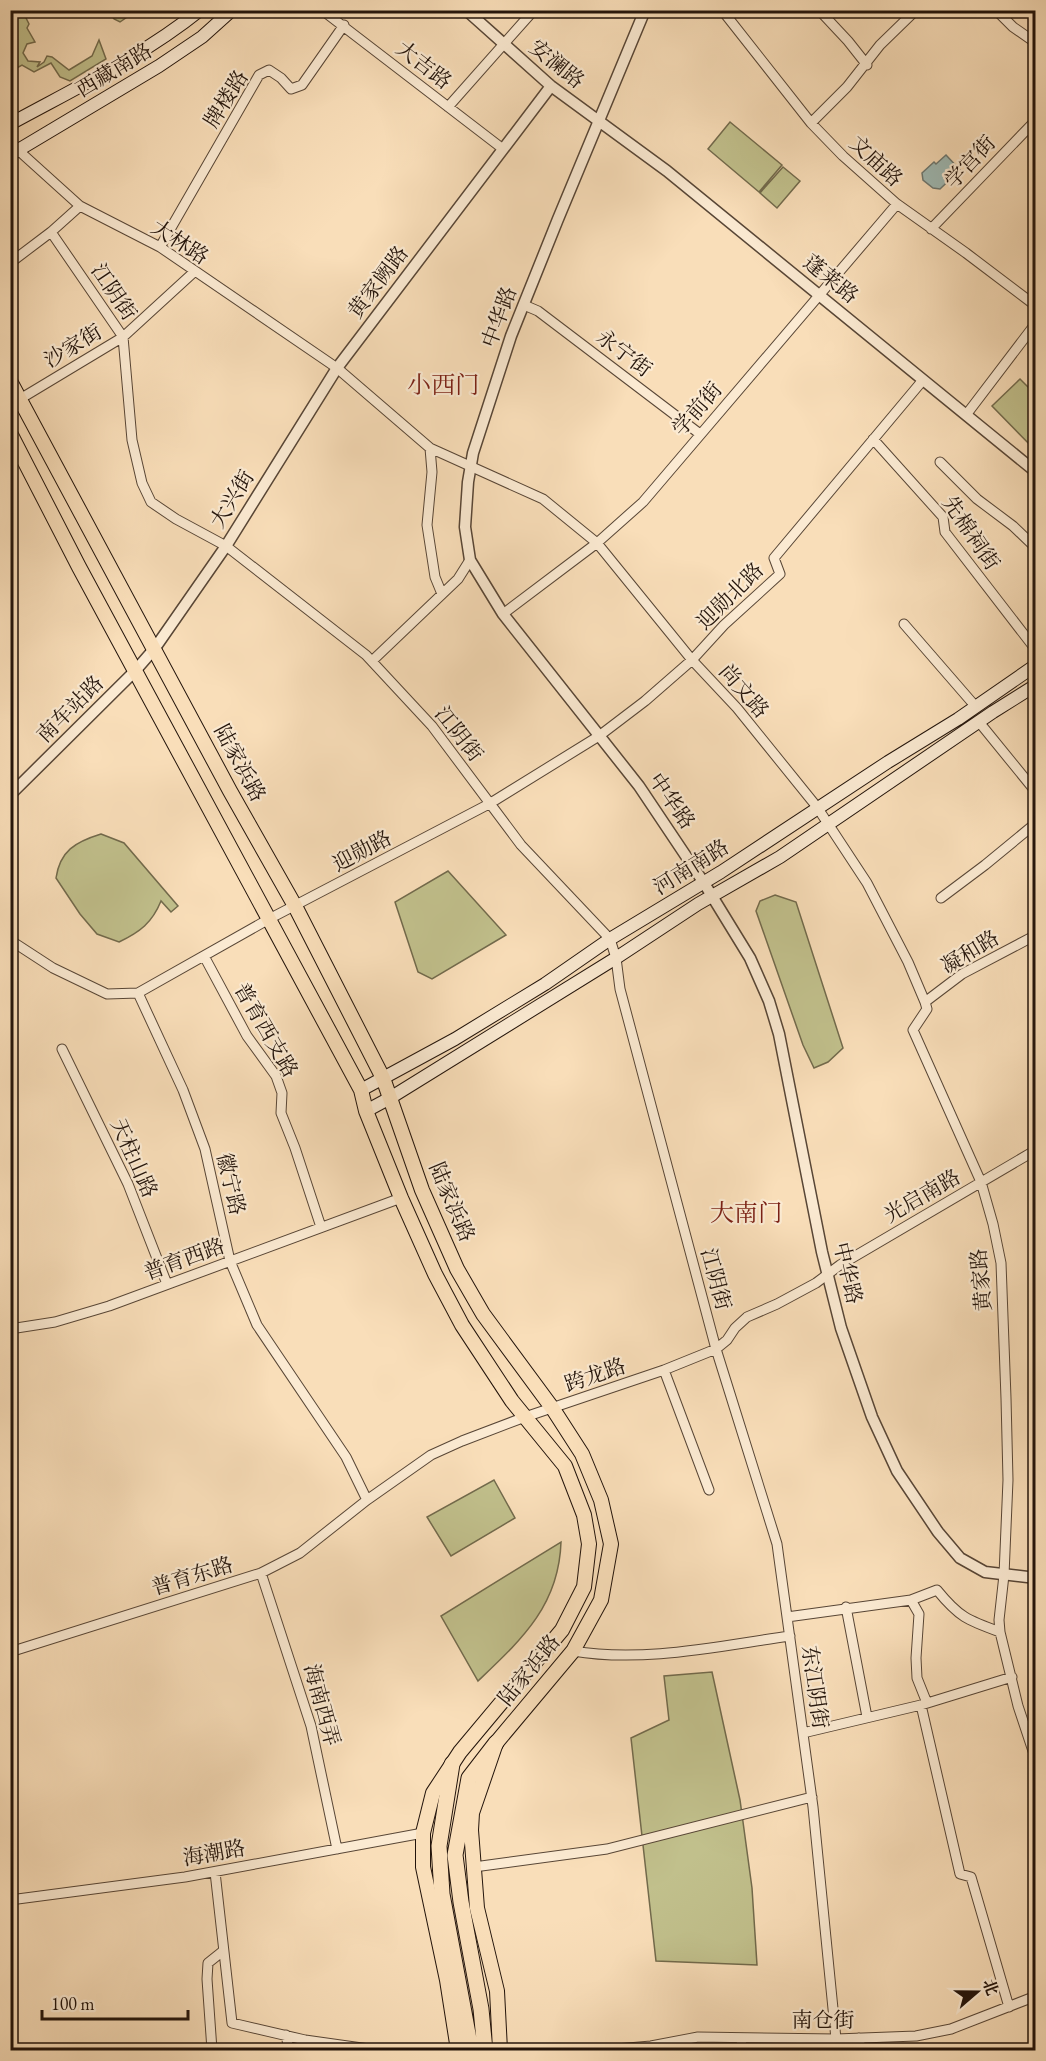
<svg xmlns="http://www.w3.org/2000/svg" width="1046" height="2061" font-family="'EB Garamond','Noto Serif SC',serif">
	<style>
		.green { fill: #c1c08c; stroke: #726a4c; stroke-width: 1.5 }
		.water { fill: #9fbbb6; stroke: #6d7872; stroke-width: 1.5 }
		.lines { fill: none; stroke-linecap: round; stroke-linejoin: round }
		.minor-casing { stroke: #584636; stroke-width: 11 }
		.tertiary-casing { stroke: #584636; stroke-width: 13 }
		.secondary-casing { stroke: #23140b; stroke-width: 14 }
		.primary-casing { stroke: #23140b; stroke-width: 16 }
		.trunk-casing { stroke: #23140b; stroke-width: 17 }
		.minor { stroke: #fbead2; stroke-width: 9 }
		.tertiary { stroke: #fbead2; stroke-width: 10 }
		.secondary { stroke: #fbead2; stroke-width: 12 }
		.primary { stroke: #f9deb9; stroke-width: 14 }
		.trunk { stroke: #f9deb9; stroke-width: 15 }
		.labels { text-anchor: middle; stroke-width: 4.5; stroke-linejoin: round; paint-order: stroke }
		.street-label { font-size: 21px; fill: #23140b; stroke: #fbead2 }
		.quarter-label { font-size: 24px; fill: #7a1f14; stroke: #fbead2 }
	</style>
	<rect width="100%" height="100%" fill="#f9deb9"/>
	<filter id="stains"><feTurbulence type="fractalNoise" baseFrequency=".00333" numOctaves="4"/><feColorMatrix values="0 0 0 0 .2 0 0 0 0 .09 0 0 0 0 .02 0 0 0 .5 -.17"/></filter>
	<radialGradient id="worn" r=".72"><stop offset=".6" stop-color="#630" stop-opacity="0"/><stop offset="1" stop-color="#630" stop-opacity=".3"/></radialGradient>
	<path class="green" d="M 11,10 L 15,15 L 22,13 L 25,16 L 29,24 L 27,28 L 35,42 L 27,44 L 23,53 L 28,61 L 40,62 L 37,67 L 44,62 L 47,56 L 52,57 L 69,70 L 92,56 L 99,40 L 106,59 L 70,81 L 60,77 L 51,63 L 34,72 L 22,65 L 15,69 L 11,62 Z
		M 108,11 L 136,11 L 120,22 L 114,19 Z
		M 730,122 L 782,165 L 759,192 L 708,149 Z
		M 783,167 L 800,181 L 777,208 L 760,193 Z
		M 1020,379 L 1035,394 L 1036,447 L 1034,449 L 992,406 Z
		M 101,834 L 124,843 L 178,906 L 171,912 L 161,901 C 152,923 140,932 119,942 L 97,934 L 80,914 L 56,878 C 60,851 75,842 101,834 Z
		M 448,871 L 506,935 L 432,979 L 418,972 L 395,902 Z
		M 775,895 L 796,902 L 843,1048 L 828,1062 L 814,1068 L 803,1045 L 756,911 L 760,901 Z
		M 494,1480 L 515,1518 L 451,1556 L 427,1517 Z
		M 561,1542 C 559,1606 521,1640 478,1681 L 441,1616 Z
		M 712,1672 L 740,1800 L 752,1888 L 757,1965 L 656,1961 L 631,1738 L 669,1720 L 664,1676 Z"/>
	<path class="water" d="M 946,155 L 960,170 L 940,189 L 933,188 L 923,180 L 922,173 L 934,162 L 936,164 Z"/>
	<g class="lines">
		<g class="minor-casing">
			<path id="minor" d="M 322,10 L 503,149
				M 722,10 L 811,123 L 843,156 L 897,204 L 966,253 L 1036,306
				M 819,10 L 848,41 L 867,65
				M 996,10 L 1013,27 L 1036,43
				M 448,107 L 534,10
				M 811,123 L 847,87 L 880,45 L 916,10
				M 10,140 L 18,150 L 80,206 L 160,247 L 337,368 L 430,448 L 543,499 L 597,543 L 692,660 L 737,708 L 817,807 L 867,883 L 908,962 L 925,1002 L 927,1009 L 913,1030 L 981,1182 L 993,1224 L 1001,1263 L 1006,1398 L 1008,1480 L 1004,1575 L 999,1620 L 1000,1632 L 1018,1706 L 1036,1760
				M 931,229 L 1036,120
				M 51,232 L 123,337 L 132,440 L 142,483 L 151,502 L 176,519 L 226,546 L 366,655 L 432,726 L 521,845 L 610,939 L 616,958 L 620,989 L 716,1349 L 777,1544 L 813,1807 L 836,2039
				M 160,247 L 259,75 L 269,70 L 281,78 L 291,89 L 302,85 L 344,25
				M 10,263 L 51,232 L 80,206
				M 524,305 L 538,311 L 700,434
				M 20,399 L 123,337 L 194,272
				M 966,415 L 1036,323
				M 873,439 L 943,517 L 945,532 L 1036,650
				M 430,448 L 432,472 L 427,525 L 435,577 L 442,594
				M 940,462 L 977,499 L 1013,526 L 1036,548
				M 503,614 L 597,543 L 643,502 L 897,204
				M 904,624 L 976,707
				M 372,661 L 458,579 L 470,560
				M 979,722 L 1036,792
				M 941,898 L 985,865 L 1036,823
				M 10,940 L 53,968 L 107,994 L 138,993 L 183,1090 L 205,1149 L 230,1261 L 257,1325 L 346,1457 L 367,1500
				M 204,956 L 247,1036 L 276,1076 L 282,1093 L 281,1113 L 295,1148 L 321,1227
				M 138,993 L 269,919 L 489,804 L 599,736 L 645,701 L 692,660 L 724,625 L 780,574 L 774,558 L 923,380
				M 925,1002 L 962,974 L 1036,935
				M 62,1049 L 128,1184 L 167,1284
				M 10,1329 L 55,1322 L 109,1306 L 401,1198
				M 664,1370 L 709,1490
				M 261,1573 L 311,1726 L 337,1849
				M 911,1600 L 919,1614 L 916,1658 L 917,1678 L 927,1703
				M 846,1607 L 867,1717
				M 787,1617 L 911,1600 L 937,1590 C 959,1617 967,1620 1000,1632
				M 573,1651 C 644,1663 718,1646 790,1636
				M 10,1652 L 261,1573 L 300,1553 L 367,1500 L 431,1455 L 462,1441 L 525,1417 L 664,1370 L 716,1349 L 727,1340 L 735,1328 L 747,1317 L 777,1304 L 816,1283 L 840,1265 L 1036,1150
				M 921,1705 L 960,1874 L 971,1877 L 1009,2007
				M 803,1733 L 921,1705 L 1012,1677
				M 474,1867 L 607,1849 L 812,1797
				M 215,1872 L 232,2023 L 305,2040 L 376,2050
				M 10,1900 L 185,1877 L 423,1833
				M 286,2035 L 289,2050
				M 741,2038 L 742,2050
				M 859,2038 L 861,2050
				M 212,2050 L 207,1979 L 208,1963 L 223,1951
				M 605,2050 L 651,2046 L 698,2037 L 836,2039 L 916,2036 L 951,2029 L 1036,1996"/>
		</g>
		<g class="tertiary-casing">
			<path id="tertiary" d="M 466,10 L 551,86 L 667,171 L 1036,472
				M 645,10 L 558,219 L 511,336 L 473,453 L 468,482 L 465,527 L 470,560 L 503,614 L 639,786 L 704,883 L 750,958 L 769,1001 L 779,1034 L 822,1252 L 841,1328 L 872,1417 L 897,1471 L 938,1532 L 960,1558 L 985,1572 L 1036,1578
				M 10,795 L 135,671 L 155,648 L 226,546 L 337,368 L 551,86"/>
		</g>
		<g class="secondary-casing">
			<path id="secondary" d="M 10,124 C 74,89 143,56 200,10
				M 10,155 L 159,66 L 202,37 L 232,10
				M 361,1090 L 455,1039 L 545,984 L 610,939 L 721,872 L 888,762 L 958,719 L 1036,665
				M 366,1111 L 390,1098 L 616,958 L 698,904 L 780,857 L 993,712 L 1036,685"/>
		</g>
		<g class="primary-casing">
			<path id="primary" d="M 10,381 L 230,791 L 295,906 L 383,1078 L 422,1190 L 457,1269 L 483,1314 L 553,1409 L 582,1454 L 601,1500 L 611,1544 L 601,1600 L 573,1651 L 496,1743 L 472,1813 L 471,1830 L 477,1908 L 497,1991 L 500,2050
				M 10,433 L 79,567 L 361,1090 L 366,1111 L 401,1198 L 435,1274 L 462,1325 L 512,1401 L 565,1466 L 584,1515 L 589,1544 L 584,1587 L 562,1630 L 460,1752 L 433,1793 L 423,1833 L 423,1867 L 447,1980 L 458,2050"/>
		</g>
		<g class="trunk-casing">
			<path id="trunk" d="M 452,1764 L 439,1846 L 442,1894 L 471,2050
				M 485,2050 L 481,2009 L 461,1902 L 455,1855 L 469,1778 L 496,1743"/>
		</g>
		<use href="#minor" class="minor"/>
		<use href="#tertiary" class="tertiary"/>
		<use href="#secondary" class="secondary"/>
		<use href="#primary" class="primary"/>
		<use href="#trunk" class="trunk"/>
	</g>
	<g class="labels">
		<g class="street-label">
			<text transform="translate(557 64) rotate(39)" y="7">安澜路</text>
			<text transform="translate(424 65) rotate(38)" y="7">大吉路</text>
			<text transform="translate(114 70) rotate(-31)" y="7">西藏南路</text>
			<text transform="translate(226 99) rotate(-58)" y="7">牌楼路</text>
			<text transform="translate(876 161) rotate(43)" y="7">文庙路</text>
			<text transform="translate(970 162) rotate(-47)" y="7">学宫街</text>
			<text transform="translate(180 242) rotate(33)" y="7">大林路</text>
			<text transform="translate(831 279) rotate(39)" y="7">蓬莱路</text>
			<text transform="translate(378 282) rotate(-53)" y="7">黄家阙路</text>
			<text transform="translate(114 292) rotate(56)" y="7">江阴街</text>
			<text transform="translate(499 317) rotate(-70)" y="7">中华路</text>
			<text transform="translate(73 346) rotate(-31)" y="7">沙家街</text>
			<text transform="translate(624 353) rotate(37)" y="7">永宁街</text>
			<text transform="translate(697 409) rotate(-49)" y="7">学前街</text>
			<text transform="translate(232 499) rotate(-58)" y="7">大兴街</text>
			<text transform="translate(971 533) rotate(56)" y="7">先棉祠街</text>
			<text transform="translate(730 596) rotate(-45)" y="7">迎勋北路</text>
			<text transform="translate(744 691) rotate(49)" y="7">尚文路</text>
			<text transform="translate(70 709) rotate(-45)" y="7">南车站路</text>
			<text transform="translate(459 734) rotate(52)" y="7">江阴街</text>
			<text transform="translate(240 763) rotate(62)" y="7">陆家浜路</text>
			<text transform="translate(672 801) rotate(55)" y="7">中华路</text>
			<text transform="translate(362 851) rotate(-28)" y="7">迎勋路</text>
			<text transform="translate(691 867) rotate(-32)" y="7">河南南路</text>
			<text transform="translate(970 952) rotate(-31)" y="7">凝和路</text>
			<text transform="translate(266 1030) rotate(60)" y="7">普育西支路</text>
			<text transform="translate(134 1158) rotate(66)" y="7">天柱山路</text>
			<text transform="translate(231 1184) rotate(77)" y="7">徽宁路</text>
			<text transform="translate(922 1196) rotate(-30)" y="7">光启南路</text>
			<text transform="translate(452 1202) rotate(67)" y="7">陆家浜路</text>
			<text transform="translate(184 1259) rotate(-20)" y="7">普育西路</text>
			<text transform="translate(848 1273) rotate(77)" y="7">中华路</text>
			<text transform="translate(716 1279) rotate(75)" y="7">江阴街</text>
			<text transform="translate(981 1280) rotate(-95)" y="7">黄家路</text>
			<text transform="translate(595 1375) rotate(-19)" y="7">跨龙路</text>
			<text transform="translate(192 1576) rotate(-17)" y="7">普育东路</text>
			<text transform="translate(529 1670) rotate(-51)" y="7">陆家浜路</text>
			<text transform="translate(815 1687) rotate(82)" y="7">东江阴街</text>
			<text transform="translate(322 1705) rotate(75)" y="7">海南西弄</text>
			<text transform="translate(214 1853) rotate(-10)" y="7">海潮路</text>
			<text x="823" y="2027">南仓街</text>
		</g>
		<g class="quarter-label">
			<text x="443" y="393">小西门</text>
			<text x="746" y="1221">大南门</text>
		</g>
	</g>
	<rect width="1046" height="2061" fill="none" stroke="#f9deb9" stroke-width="36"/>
	<rect x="12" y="12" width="1022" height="2037" fill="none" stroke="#23140b" stroke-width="3"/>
	<rect x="18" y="18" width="1010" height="2025" fill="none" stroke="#23140b" stroke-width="1.5"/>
	<g transform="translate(977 1992) rotate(70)" stroke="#fbead2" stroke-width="4.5" paint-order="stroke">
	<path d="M0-4.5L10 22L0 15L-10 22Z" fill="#23140b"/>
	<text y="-9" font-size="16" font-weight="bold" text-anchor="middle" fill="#23140b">北</text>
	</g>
	<path d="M42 2010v9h146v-9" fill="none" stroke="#23140b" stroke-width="3"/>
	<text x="51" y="2010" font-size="18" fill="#23140b" stroke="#fbead2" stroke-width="4.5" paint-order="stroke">100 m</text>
	<rect width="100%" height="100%" filter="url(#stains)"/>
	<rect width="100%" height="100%" fill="url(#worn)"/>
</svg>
